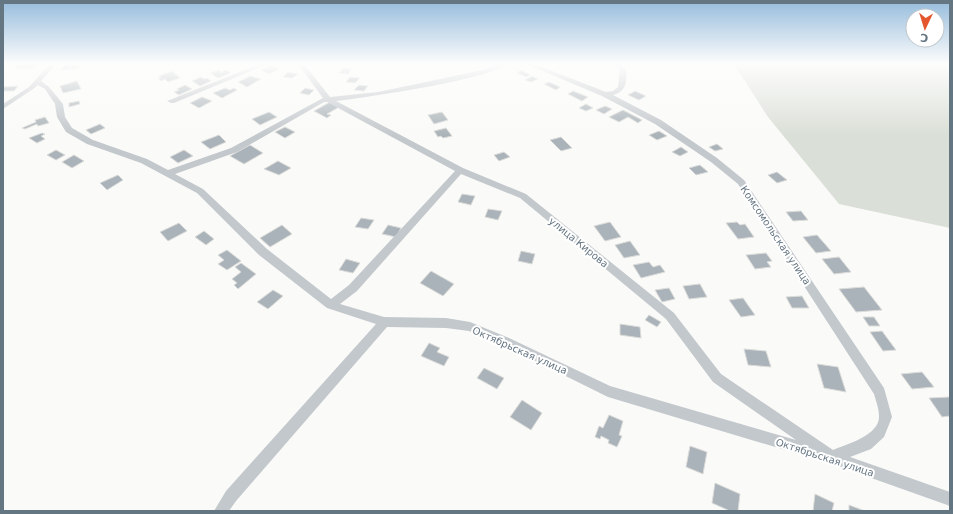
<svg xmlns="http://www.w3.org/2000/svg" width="953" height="514" font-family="'DejaVu Sans',sans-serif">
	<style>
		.green { fill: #dadfd7 }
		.building { fill: #aab3b9; stroke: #dcdcda }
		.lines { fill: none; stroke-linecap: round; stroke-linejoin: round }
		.minor { fill: #c3c8cc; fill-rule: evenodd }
		.labels { text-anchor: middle; stroke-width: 4; stroke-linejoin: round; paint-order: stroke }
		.street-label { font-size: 10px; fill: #657683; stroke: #fff }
	</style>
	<rect width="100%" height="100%" fill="#fafaf8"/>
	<path class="green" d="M 734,64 L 950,64 L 950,228 L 839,204 L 768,117 Z"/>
	<path class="building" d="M 19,64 L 37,64 L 34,68 L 15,69 Z
		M 65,64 L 82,64 L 79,68 L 61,70 Z
		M 271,66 L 279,69 L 269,74 L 261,70 Z
		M 343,68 L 352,69 L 348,74 L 339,73 Z
		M 219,70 L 221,72 L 226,70 L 231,73 L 218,78 L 210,73 Z
		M 521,70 L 530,75 L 526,77 L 517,73 Z
		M 172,71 L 180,78 L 168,82 L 165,79 L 161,81 L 158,78 L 161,78 L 159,76 Z
		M 288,72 L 298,74 L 292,78 L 283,77 Z
		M 250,76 L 261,79 L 247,87 L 238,82 Z
		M 532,76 L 538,79 L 531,82 L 525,80 Z
		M 201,77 L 204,79 L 207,78 L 211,81 L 200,86 L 192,81 Z
		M 350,77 L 360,78 L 355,83 L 346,82 Z
		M 77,81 L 81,89 L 63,93 L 60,86 Z
		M 549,82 L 560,87 L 556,90 L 544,84 Z
		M 185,85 L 192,89 L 179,95 L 174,92 L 179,90 L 177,89 Z
		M 359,85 L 368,86 L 364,91 L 354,90 Z
		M 18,86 L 14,91 L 3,91 L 3,87 Z
		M 225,88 L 230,90 L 234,88 L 237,90 L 222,98 L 213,93 Z
		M 305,88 L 314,90 L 309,95 L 300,93 Z
		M 573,91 L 588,97 L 582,101 L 568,94 Z
		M 635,91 L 646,96 L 639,100 L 628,95 Z
		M 202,97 L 212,101 L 199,108 L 190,103 Z
		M 79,101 L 80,104 L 69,107 L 69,103 Z
		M 330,102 L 339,107 L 327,114 L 331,115 L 327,118 L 314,111 Z
		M 586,104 L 593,108 L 586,111 L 579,108 Z
		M 605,106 L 612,109 L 604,114 L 596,110 Z
		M 623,110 L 642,120 L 638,123 L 628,117 L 619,122 L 609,117 Z
		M 269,112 L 277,117 L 260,125 L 252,119 Z
		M 442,112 L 448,120 L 434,124 L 428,115 Z
		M 45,117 L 49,123 L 38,126 L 37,124 L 25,129 L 22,128 L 36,122 L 35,120 Z
		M 100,124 L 105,128 L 91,134 L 86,130 Z
		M 285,127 L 295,132 L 285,138 L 275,132 Z
		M 446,128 L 452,136 L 443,138 L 441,136 L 438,137 L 434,131 Z
		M 659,131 L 667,136 L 657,140 L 649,135 Z
		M 42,133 L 45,134 L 41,136 L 45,139 L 37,143 L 29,138 Z
		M 219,135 L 226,142 L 210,149 L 201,142 Z
		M 561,137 L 572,148 L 561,151 L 550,140 Z
		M 717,144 L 723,149 L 715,151 L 709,147 Z
		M 250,145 L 263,153 L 244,164 L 230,156 Z
		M 681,147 L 688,152 L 680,156 L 672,152 Z
		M 56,150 L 65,155 L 56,160 L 47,155 Z
		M 184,150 L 193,156 L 178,163 L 170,157 Z
		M 504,152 L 510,157 L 499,161 L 494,155 Z
		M 74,155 L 84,161 L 72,168 L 62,162 Z
		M 278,161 L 291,168 L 279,175 L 264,169 Z
		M 700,165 L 708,172 L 696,175 L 689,168 Z
		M 777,172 L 787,180 L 777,183 L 768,175 Z
		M 118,175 L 123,180 L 107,190 L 100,183 Z
		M 462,194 L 475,196 L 471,205 L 458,202 Z
		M 488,209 L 502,211 L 498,220 L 485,217 Z
		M 801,211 L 808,220 L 793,221 L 786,212 Z
		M 361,218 L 374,220 L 368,229 L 355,227 Z
		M 610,222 L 621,237 L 605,241 L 594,226 Z
		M 737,222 L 740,225 L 745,224 L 754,237 L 738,239 L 726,223 Z
		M 179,223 L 187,231 L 168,241 L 160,232 Z
		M 282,225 L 292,234 L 270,247 L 260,238 Z
		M 388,225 L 401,228 L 396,237 L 382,234 Z
		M 204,231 L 214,239 L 206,245 L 195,237 Z
		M 817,235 L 831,251 L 816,253 L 803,237 Z
		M 630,241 L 640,255 L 624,258 L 615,245 Z
		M 227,250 L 241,261 L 227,270 L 218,264 L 224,260 L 218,255 Z
		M 521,251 L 535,254 L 532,264 L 518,261 Z
		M 766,253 L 772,261 L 767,262 L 771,267 L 755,269 L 746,255 Z
		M 839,257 L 851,272 L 834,274 L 822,259 Z
		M 346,259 L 360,263 L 353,273 L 339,270 Z
		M 649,262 L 653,267 L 660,265 L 665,272 L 641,278 L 633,265 Z
		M 241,263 L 256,274 L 238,289 L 234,285 L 237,283 L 232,279 L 241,272 L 235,267 Z
		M 431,271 L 454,284 L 443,296 L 420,283 Z
		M 700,284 L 707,297 L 689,299 L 683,286 Z
		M 864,287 L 882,310 L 856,312 L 839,289 Z
		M 669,288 L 675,299 L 662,302 L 655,290 Z
		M 273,290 L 283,296 L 268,309 L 257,302 Z
		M 802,296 L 809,308 L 792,308 L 786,297 Z
		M 743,298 L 755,315 L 741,317 L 729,300 Z
		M 649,315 L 661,322 L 657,327 L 645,320 Z
		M 863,317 L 874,317 L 880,326 L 869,326 Z
		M 620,324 L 640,327 L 641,338 L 620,335 Z
		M 882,331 L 896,350 L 883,351 L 870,332 Z
		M 429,343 L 440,348 L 437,352 L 449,357 L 444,366 L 421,356 Z
		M 744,349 L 766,351 L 771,367 L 748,365 Z
		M 817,364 L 838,367 L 846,392 L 824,388 Z
		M 484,368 L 504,378 L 497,389 L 477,378 Z
		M 922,372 L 934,387 L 912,389 L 901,374 Z
		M 950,397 L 950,416 L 942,417 L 929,398 Z
		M 522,400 L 542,413 L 531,430 L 510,417 Z
		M 609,415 L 623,421 L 619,435 L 622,436 L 617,447 L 608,443 L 609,440 L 601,436 L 600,439 L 595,437 L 599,426 L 603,428 Z
		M 690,446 L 707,452 L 703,474 L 686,467 Z
		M 715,483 L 740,494 L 738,511 L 730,511 L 712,503 Z
		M 815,494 L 834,503 L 832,511 L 813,511 Z
		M 849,505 L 865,511 L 849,511 Z"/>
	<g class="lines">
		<path class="minor" d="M 50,64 L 56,64 L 41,81 L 49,87 L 63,104 L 65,117 L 72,128 L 93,140 L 147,159 L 168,170 L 231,148 L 323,98 L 298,64 L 304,64 L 330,97 L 378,92 L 483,70 L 498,64 L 506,64 C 493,79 363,98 336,101 L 463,168 L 526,194 L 674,313 L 721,374 L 833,450 C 848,444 880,435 879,416 C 879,409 876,401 874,394 L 738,184 L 711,162 L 655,124 L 602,96 L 526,64 L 534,64 L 606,92 L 613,91 L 618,87 L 620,70 L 615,64 L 621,64 L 626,70 C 627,82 626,92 613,95 L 661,120 L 717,158 L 744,180 L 884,388 L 892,417 L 884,437 L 871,449 L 850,457 L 950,492 L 950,506 L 832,464 L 608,397 L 501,344 L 469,331 L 446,328 L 387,327 L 236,501 L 229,511 L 214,511 L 226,491 L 376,324 L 327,308 L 259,255 L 197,193 L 141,163 L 87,144 L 66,132 L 57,117 L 55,104 L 45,89 L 38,85 L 33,89 L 3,109 L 3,104 L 29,87 ZM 324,102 L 327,102 L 455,171 L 349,285 L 331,299 L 267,249 L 203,189 L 175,174 L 237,152 ZM 461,174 L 520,198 L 666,319 L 713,382 L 796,440 L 610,386 L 509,338 L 470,322 L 446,318 L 384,317 L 340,304 L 357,291 Z
			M 260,64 L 268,64 L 174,103 L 171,103 L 167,101 Z"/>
	</g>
	<linearGradient id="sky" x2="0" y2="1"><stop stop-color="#96bcdc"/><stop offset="0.47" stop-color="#fdfdfc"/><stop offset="1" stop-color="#fdfdfc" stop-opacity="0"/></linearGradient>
	<rect width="953" height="136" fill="url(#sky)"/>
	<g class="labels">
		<g class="street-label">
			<text transform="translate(776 235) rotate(56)" y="4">Комсомольская улица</text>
			<text transform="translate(579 242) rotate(39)" y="4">улица Кирова</text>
			<text transform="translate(520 350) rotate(24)" y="4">Октябрьская улица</text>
			<text transform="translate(825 457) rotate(18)" y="4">Октябрьская улица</text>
		</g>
	</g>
	<rect width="953" height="514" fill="none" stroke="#657683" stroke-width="8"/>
	<g transform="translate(925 28) rotate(184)"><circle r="19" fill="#ffffff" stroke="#c1c8cd"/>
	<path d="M0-3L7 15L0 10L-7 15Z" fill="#e4572e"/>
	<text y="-6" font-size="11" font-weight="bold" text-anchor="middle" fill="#657683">С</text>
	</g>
</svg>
